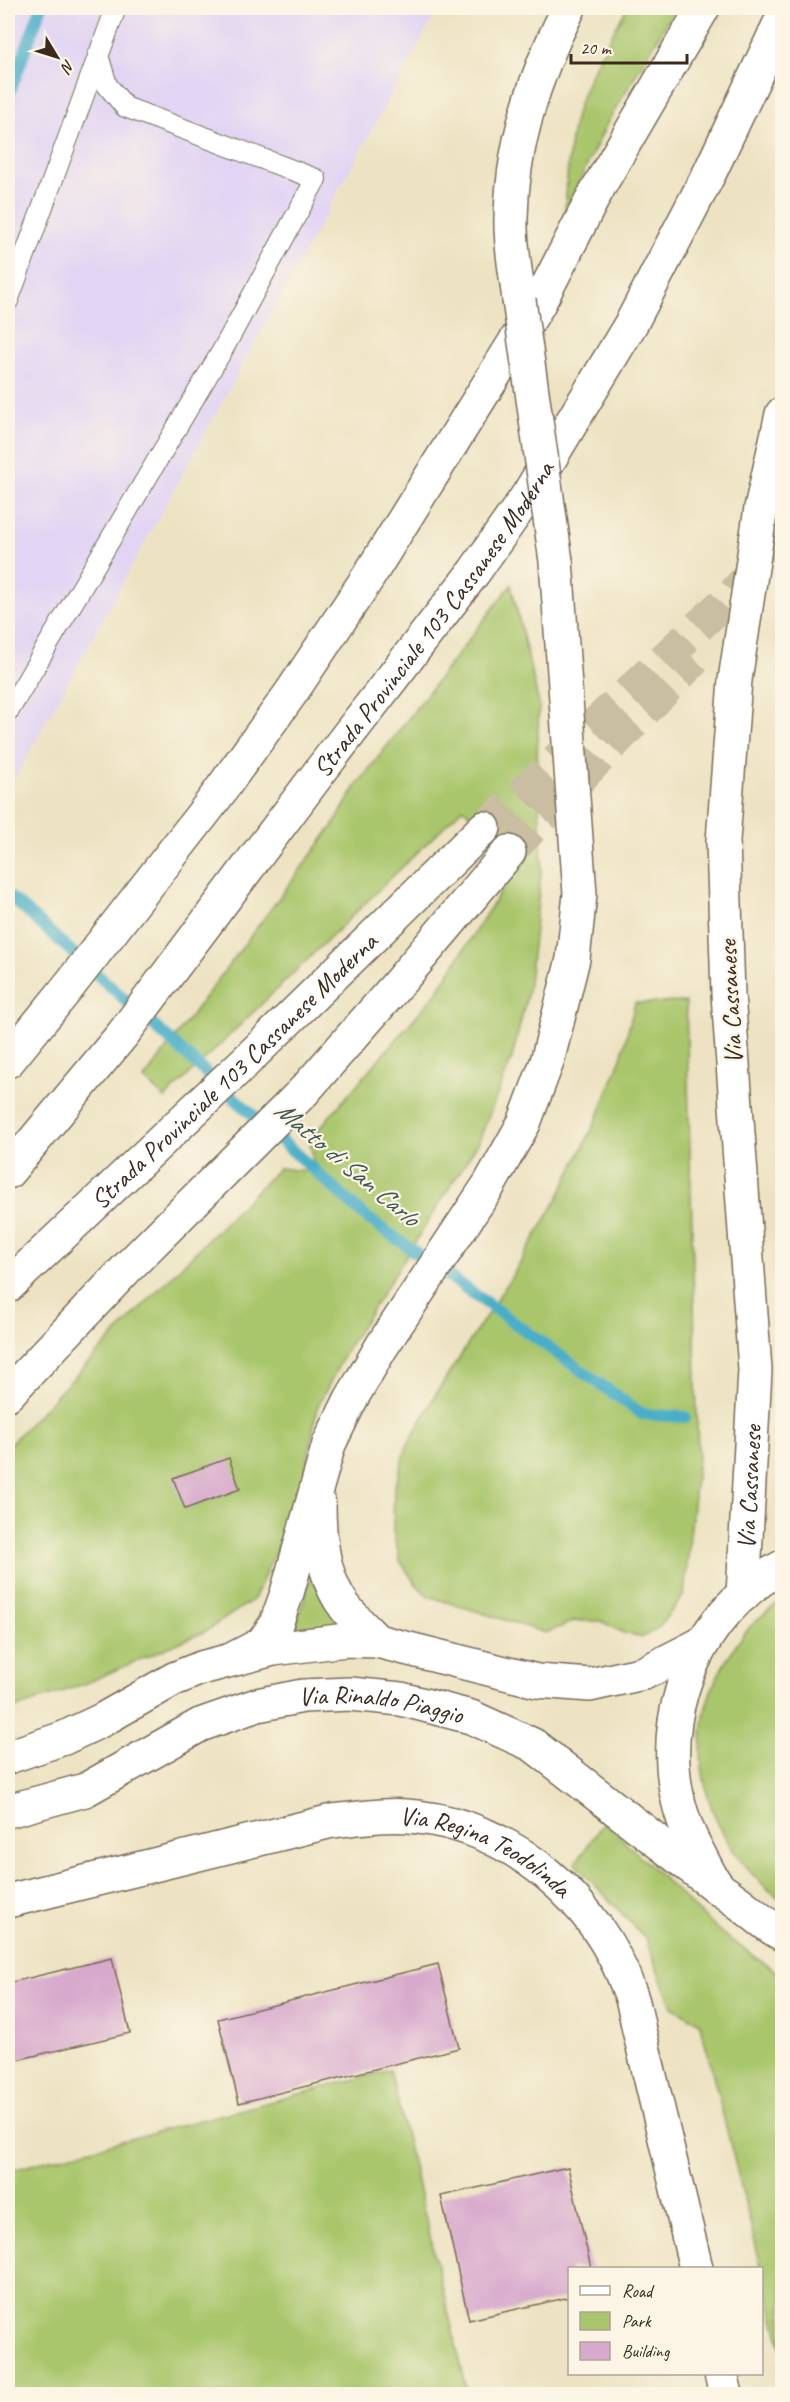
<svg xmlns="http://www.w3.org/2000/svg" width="790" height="2402" font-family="Caveat,sans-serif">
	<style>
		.built { fill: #e1d4f4 }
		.green { fill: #a9c66c; stroke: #727845; stroke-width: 1.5 }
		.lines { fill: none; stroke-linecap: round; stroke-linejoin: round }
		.stream { stroke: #48aec8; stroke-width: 12 }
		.building { fill: #d7a9cc }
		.trunk-tunnel { stroke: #c9bea2; stroke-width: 33; stroke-dasharray: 33 16; stroke-linecap: butt }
		.service-casing { stroke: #796b58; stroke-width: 22 }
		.minor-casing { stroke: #796b58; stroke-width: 36 }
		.tertiary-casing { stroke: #796b58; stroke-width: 36 }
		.primary-casing { stroke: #796b58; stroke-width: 36 }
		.trunk-casing { stroke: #796b58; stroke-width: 36 }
		.service { stroke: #fff; stroke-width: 20 }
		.minor { stroke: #fff; stroke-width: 33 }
		.tertiary { stroke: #fff; stroke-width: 33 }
		.primary { stroke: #fff; stroke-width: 33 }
		.trunk { stroke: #fff; stroke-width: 33 }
		.minor-bridge-casing { stroke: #796b58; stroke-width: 36; stroke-linecap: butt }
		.minor-bridge { stroke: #fff; stroke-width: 33 }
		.labels { text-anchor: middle; stroke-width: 4.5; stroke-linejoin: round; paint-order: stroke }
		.street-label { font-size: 26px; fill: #3b2a1e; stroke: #fcf5e5 }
		.water-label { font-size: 27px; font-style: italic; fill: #40585a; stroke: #fcf5e5 }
	</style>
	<rect width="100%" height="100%" fill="#fcf5e5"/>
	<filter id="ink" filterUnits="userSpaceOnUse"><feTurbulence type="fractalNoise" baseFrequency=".0167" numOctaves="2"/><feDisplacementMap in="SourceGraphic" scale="12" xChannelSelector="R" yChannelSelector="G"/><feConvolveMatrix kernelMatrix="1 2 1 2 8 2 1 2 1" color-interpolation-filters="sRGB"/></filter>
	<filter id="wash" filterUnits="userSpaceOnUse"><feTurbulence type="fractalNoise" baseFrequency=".008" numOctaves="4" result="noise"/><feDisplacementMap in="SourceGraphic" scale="24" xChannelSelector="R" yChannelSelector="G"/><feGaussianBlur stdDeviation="1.35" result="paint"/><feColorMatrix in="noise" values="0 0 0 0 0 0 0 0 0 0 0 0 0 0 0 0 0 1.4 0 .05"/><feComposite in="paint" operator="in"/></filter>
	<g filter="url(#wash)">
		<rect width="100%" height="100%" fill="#ede3c3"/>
		<path class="built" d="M 8,8 L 439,8 L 8,791 Z"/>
		<path class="green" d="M 627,8 L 676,8 L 607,123 L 565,212 C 567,178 568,144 577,111 C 587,74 609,41 627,8 Z
			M 511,585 L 539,704 L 537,762 L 542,865 L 528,991 L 512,1058 L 478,1143 L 347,1349 L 317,1408 L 305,1477 L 278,1546 L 254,1599 L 206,1631 L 86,1683 L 8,1711 L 8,1446 L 154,1294 L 279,1168 L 315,1172 L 310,1139 L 437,992 L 519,862 L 463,808 L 165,1098 L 144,1079 L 332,827 L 357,785 Z
			M 686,1002 L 698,1456 L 684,1595 L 658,1628 L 643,1637 L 624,1633 L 601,1621 L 575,1621 L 546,1633 L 428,1596 L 415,1583 L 400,1561 L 393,1532 L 394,1489 L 407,1446 L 437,1392 L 516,1270 L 558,1198 L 596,1121 L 621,1058 L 635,1003 Z
			M 311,1578 L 315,1580 L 339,1624 L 298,1628 L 296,1625 Z
			M 782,1600 L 782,1900 C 726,1860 693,1793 703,1723 C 707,1690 725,1659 745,1633 C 754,1620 770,1610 782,1600 Z
			M 604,1822 L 720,1932 L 782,1976 L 782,2350 L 700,2023 L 672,2007 L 645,1938 L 575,1864 Z
			M 390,2070 L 468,2394 L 8,2394 L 8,2171 Z"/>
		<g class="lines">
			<path class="stream" d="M 8,97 L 41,8
				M 8,896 L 21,906 L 366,1217 L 642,1414 L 685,1417"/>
		</g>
		<g id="blocks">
			<path class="building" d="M 229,1458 L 240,1489 L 185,1509 L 173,1478 Z
				M 112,1958 L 130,2033 L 8,2062 L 8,1983 Z
				M 438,1964 L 459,2048 L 239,2103 L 218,2019 Z
				M 568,2167 L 591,2268 L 570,2268 L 570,2297 L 469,2320 L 441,2196 Z"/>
		</g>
	</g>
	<g filter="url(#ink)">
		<use href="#blocks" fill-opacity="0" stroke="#796b58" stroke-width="1.5"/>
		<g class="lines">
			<path class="trunk-tunnel" d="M 484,828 L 734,593 L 782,537
				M 509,852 L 695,659"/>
			<g class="service-casing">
				<path id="service" d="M 8,301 L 116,8
					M 8,712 L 222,351 L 316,179 L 125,107 L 107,85 L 98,55"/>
			</g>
			<g class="minor-casing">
				<g id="minor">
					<path d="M 519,300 C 516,273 510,245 511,218 C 512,143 535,74 569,8"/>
					<path d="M 319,1504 C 319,1538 323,1579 345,1607 C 354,1619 366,1630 377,1641"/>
					<path d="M 235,1658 L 262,1644 L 276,1624 L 287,1593 L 329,1444 L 351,1399 L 382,1346 L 489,1185 L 524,1123 L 547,1062 L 573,959 L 580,894 L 556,561"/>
					<path id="s1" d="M 8,1901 L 332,1821 C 360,1818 389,1813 418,1817 C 513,1828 597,1900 629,1990 C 634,2002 636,2016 639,2030 C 645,2055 651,2080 657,2105 C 670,2159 683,2214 696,2268"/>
					<path d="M 721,2374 L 726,2394"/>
				</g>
			</g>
			<g class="tertiary-casing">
				<g id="tertiary">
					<path d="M 8,1757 L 64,1738 L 102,1720 L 174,1679 L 201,1668 L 273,1649 L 346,1640 L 377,1641 L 537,1681 L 590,1685 L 644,1673 L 701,1644"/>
					<path id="s2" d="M 8,1811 L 85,1790 L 200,1725 L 257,1705 L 303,1696 L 350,1694 L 401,1699 L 471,1717 L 533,1745 L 719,1889"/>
				</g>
			</g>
			<g class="primary-casing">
				<g id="primary">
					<path d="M 782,1567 C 682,1621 643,1750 697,1850 C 704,1862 710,1879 720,1889 C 723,1892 728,1894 731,1897 C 749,1909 763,1924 782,1934"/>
					<path id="s3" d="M 743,1595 L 755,1370 L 728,994 L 723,841 L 735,680 L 761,508 L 782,414"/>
				</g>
			</g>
			<g class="trunk-casing">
				<g id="trunk">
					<path d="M 8,1061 L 65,991 L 213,801 L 291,693 L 367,579 L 538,305 L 597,190 L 703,8"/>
					<path id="s4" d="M 8,1172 L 123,1034 L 321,770 L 474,572 L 528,495 L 632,322 L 710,172 L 782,19"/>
					<path id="s5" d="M 8,1286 L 247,1060 L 484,828"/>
					<path d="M 8,1394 L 129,1266 L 305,1090 L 397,985 L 509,852"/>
				</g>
			</g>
			<use href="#service" class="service"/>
			<use href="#minor" class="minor"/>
			<use href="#tertiary" class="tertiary"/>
			<use href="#primary" class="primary"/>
			<use href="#trunk" class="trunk"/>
			<g class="minor-bridge-casing">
				<path id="minor-bridge" d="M 519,300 L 556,561"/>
			</g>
			<use href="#minor-bridge" class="minor-bridge"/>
		</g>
	</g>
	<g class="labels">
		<g class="street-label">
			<text dy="9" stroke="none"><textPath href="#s4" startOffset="698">Strada Provinciale 103 Cassanese Moderna</textPath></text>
			<text transform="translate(730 1002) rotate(-93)" y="9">Via Cassanese</text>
			<text dy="9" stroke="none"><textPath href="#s5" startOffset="312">Strada Provinciale 103 Cassanese Moderna</textPath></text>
			<text dy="9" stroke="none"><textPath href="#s3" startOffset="108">Via Cassanese</textPath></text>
			<text dy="9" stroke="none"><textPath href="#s2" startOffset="398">Via Rinaldo Piaggio</textPath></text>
			<text dy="9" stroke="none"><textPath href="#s1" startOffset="496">Via Regina Teodolinda</textPath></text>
		</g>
		<g class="water-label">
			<text transform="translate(347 1163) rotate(40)" y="9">Matto di San Carlo</text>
		</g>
	</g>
	<rect width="790" height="2402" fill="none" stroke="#fcf5e5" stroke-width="30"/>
	<rect x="568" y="2267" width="195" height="108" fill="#fcf5e5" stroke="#afa495" stroke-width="1.5"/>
	<rect x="580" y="2286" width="30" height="9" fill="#ffffff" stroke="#afa495" stroke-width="1.5"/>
	<text x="622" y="2297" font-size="18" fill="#3b2a1e">Road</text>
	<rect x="580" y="2312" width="30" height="18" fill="#a9c66c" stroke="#afa495" stroke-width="1.5"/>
	<text x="622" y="2327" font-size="18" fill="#3b2a1e">Park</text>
	<rect x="580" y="2342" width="30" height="18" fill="#d7a9cc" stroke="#afa495" stroke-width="1.5"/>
	<text x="622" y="2357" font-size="18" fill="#3b2a1e">Building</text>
	<g transform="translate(57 57) rotate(128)" stroke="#fcf5e5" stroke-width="4.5" paint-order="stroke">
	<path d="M0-4.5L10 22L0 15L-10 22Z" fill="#3b2a1e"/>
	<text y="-9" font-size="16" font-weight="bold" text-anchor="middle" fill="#3b2a1e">N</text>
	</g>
	<path d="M571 54v9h116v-9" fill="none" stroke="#3b2a1e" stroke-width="3"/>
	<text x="580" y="54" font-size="18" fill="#3b2a1e" stroke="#fcf5e5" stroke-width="4.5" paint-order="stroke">20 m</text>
</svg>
